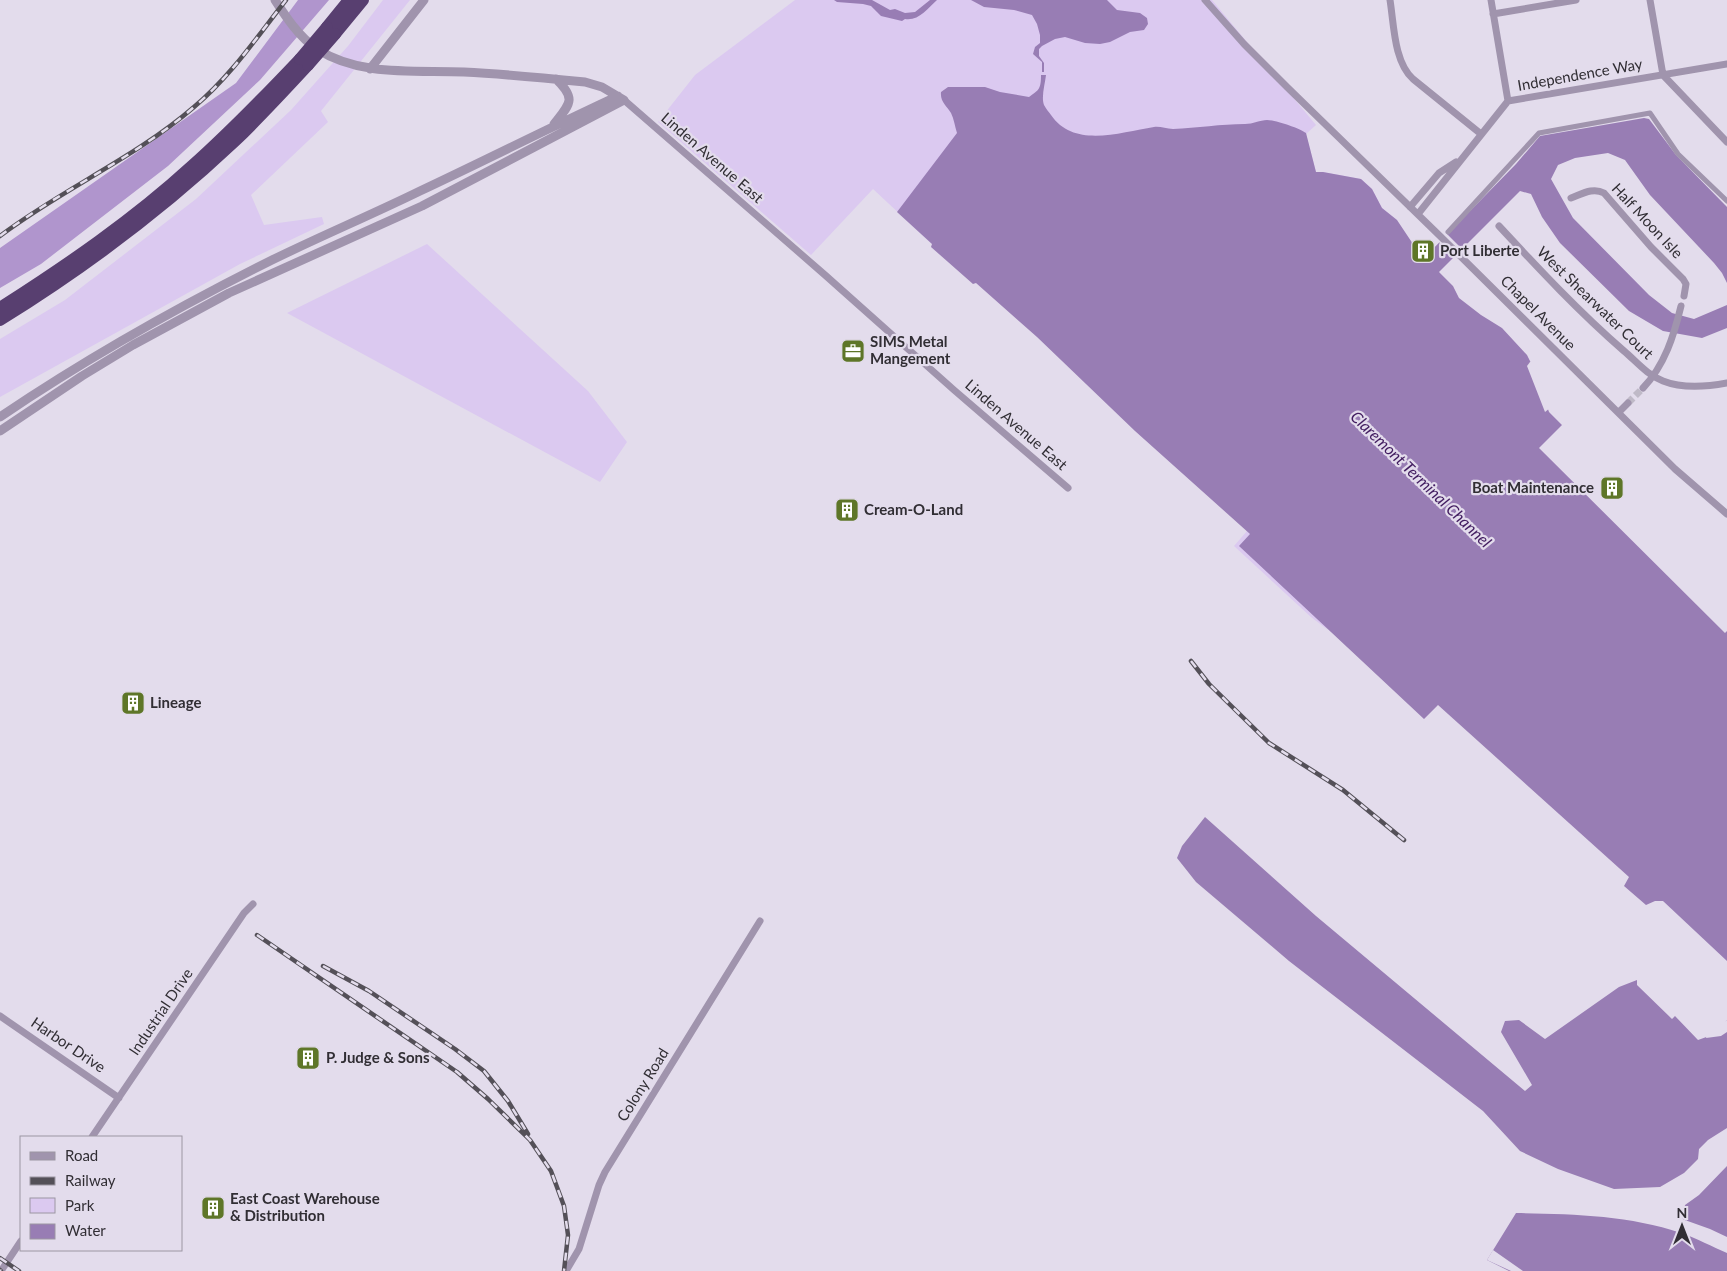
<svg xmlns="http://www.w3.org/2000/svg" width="1727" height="1271" font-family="Lato,sans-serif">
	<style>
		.green { fill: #dbc9f0 }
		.forest { fill: #b095cd }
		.water { fill: #987db4 }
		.pier { fill: #e3dcec }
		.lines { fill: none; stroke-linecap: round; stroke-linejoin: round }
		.minor-tunnel { stroke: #bfb9c7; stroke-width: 7; stroke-dasharray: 7 3.5; stroke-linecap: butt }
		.pedestrian { stroke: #a094ad; stroke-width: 5 }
		.minor { stroke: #a094ad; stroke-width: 7 }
		.tertiary { stroke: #a094ad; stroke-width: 9 }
		.motorway { stroke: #583f70; stroke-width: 12 }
		.rail-casing { stroke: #545058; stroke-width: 4.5 }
		.rail { stroke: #e3dcec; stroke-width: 2.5; stroke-dasharray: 8; stroke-linecap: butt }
		.motorway-bridge { stroke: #583f70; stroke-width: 12 }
		.labels { text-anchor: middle; stroke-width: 4.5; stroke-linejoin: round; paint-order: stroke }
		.street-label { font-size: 15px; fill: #312e34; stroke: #e3dcec }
		.poi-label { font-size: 15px; font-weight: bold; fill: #312e34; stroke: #e3dcec; text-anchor: start }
		.water-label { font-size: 16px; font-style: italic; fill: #421d60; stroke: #e3dcec }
	</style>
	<rect width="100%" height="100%" fill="#e3dcec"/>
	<path class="green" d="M 383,0 L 410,0 L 321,111 L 328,122 L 251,195 L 264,225 L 322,217 L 324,224 L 240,264 L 0,397 L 0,339 L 65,300 L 196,199 L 291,110 L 348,46 Z
		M 795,0 L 1212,0 L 1316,125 L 1306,134 L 1316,172 L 1323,172 L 1361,179 L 1372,189 L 1382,208 L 1397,220 L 933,245 L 873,189 L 811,255 L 658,122 L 695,75 Z
		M 427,244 L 588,391 L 627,442 L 600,482 L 287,313 Z
		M 1247,531 L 1250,534 L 1328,630 L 1311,617 L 1234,546 Z"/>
	<path class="forest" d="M 298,0 L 329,0 L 260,80 L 168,166 L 41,264 L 0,288 L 0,248 L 236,83 Z"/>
	<path class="water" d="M 834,0 L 872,0 L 890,10 L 895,9 L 905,13 L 915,12 L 930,0 L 937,0 C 927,9 919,21 905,19 L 902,21 L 881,16 L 871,6 L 863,4 L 837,2 Z
		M 971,0 L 1107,0 L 1117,10 L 1140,13 L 1147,18 L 1148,24 L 1144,30 L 1130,32 L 1110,42 L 1100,44 L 1085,43 L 1065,37 L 1055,39 L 1042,46 L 1039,49 L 1039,56 L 1044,63 L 1044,72 L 1042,72 L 1042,62 L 1033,54 L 1035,47 L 1040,43 L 1040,35 L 1037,24 L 1032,15 L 1014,10 L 984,7 Z
		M 1041,75 L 1046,75 C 1045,84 1041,97 1044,105 C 1046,109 1049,112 1051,115 C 1074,149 1121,132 1154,127 C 1160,126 1166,129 1173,129 C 1197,128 1221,124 1245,124 C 1253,124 1260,120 1267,120 C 1276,120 1299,128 1306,133 L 1316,172 L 1323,172 L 1361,179 L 1372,189 L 1382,208 L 1397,220 L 1415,247 L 1427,255 L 1516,164 L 1540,136 L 1644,118 L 1649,119 L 1676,155 L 1727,207 L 1727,283 L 1722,273 L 1714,263 L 1650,195 L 1625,160 L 1608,153 L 1575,158 L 1558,165 L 1551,179 L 1573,218 L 1649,295 L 1672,313 L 1694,319 L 1727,305 L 1727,328 L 1702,338 L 1663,331 L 1629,311 L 1560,243 L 1542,217 L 1531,194 L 1520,191 L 1439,272 L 1453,286 L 1459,298 L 1481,315 L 1502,328 L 1527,355 L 1534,369 L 1549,412 L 1562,425 L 1539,448 L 1725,633 L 1727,631 L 1727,961 L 1663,901 L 1655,901 L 1646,905 L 1624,886 L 1629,877 L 1438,705 L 1424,719 L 1239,546 L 1250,534 L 1135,431 L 1037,337 L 976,283 L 973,284 L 931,247 L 932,244 L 897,212 L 957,133 C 955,127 954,119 951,113 C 947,106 940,102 941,92 L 948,87 L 985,87 L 1000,92 L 1029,97 C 1039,90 1041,89 1041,75 Z
		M 1205,817 L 1316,916 L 1525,1091 L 1532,1085 L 1501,1032 L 1505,1021 L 1519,1020 L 1545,1039 L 1619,987 L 1637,980 L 1637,985 L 1672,1019 L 1675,1016 L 1698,1040 L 1712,1035 L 1727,1020 L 1727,1128 L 1708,1140 L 1699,1149 L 1698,1159 L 1684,1173 L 1660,1187 L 1614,1189 L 1558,1169 L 1520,1151 L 1483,1111 L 1289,961 L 1196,882 L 1177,858 L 1182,846 Z
		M 1727,1166 L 1727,1237 L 1710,1229 L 1682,1219 L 1685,1205 L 1699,1195 Z
		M 1516,1213 C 1571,1214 1629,1215 1681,1233 C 1697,1238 1712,1247 1727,1253 L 1727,1271 L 1509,1271 L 1487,1260 Z"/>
	<path class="pier" d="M 1446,233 L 1464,251 L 1456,259 L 1438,241 Z
		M 1530,362 L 1533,362 L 1536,368 L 1550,408 L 1545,412 L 1527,366 Z
		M 1727,1020 L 1727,1032 L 1721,1036 L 1706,1038 L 1707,1034 Z
		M 1493,1250 L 1523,1271 L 1511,1271 L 1487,1260 Z"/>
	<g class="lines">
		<path class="minor-tunnel" d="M 1628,403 L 1643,388"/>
		<path class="pedestrian" d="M 1448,232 L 1539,133 L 1650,113 L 1678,154 L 1727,201"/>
		<path class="minor" d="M 1205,0 L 1244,44 L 1287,87 L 1441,237 L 1675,469 L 1727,514
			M 1390,0 C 1394,25 1394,62 1413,79 L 1481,134
			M 1491,0 L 1508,101
			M 1650,0 L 1663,75 L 1727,142
			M 1493,14 L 1576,0
			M 624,100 L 825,275 L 954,390 L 1068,488
			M 1571,198 C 1582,194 1593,187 1604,193 L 1651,247 L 1683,279 L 1686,284 L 1684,296
			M 1410,207 L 1439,173 L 1456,162
			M 1418,214 L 1508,101 L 1727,64
			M 1499,226 C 1539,269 1579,312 1624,351 C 1636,361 1647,375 1663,381 C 1683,389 1706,387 1727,383
			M 1643,388 C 1665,365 1674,335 1681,306
			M 1619,412 L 1628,403
			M 0,1016 L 119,1098
			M 92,1137 L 244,913 L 253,904
			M 1,1271 L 21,1241
			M 566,1271 L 579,1249 L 599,1185 L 605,1172 L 760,921"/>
		<path class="tertiary" d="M 370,69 L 424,0
			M 554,124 C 570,104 577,99 556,79
			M 0,417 C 87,358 178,307 272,260 C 321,236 371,215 420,191 C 486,160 551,127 618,96
			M 0,431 L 82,376 L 133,345 L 229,293 L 422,206 L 624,100 L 602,87 L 585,82 C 545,78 505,74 464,72 C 415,70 360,77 317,49 C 299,37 286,17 275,0"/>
		<path class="motorway" d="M 327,27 L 349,0
			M 335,34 L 363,0
			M 0,308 C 67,265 133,220 192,166 C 230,132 265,96 300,59
			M 0,320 C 84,268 163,209 235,141 C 260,117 284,91 308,65"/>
		<g class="rail-casing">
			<path id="rail" d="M 0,236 C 62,189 135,158 194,107 C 230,77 257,37 286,0
				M 1191,661 L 1209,684 L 1269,743 L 1343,790 L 1404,840
				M 257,935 L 457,1072 L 488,1099 L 530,1140 L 551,1171 L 564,1206 L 568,1235 L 564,1271
				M 323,966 L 369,991 L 455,1049 L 484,1071 L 508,1101 L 528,1134
				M 0,1258 L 19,1271
				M 0,1270 L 1,1271"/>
		</g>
		<use href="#rail" class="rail"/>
		<path class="motorway-bridge" d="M 300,59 L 327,27
			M 308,65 L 335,34"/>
	</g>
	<defs>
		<g id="building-square" transform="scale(1.25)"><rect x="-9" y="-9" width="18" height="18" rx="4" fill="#5e7628" stroke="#e3dcec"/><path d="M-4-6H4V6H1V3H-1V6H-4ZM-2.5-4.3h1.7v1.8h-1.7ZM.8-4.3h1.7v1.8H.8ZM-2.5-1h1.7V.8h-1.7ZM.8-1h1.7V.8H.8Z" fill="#fff"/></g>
		<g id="office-square" transform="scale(1.25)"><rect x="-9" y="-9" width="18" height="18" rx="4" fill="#5e7628" stroke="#e3dcec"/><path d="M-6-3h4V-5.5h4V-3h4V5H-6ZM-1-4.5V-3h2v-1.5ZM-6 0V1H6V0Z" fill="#fff"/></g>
	</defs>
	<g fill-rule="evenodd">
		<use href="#building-square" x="1423" y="251"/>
		<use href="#office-square" x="853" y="351"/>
		<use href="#building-square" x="1612" y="488"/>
		<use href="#building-square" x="847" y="510"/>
		<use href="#building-square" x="133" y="703"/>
		<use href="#building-square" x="308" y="1058"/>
		<use href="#building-square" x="213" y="1208"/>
	</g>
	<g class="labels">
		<g class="street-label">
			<text transform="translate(1580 75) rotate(-10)" y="5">Independence Way</text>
			<text transform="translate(712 158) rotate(41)" y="5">Linden Avenue East</text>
			<text transform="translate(1647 221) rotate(47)" y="5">Half Moon Isle</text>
			<text transform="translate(1595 303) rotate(44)" y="5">West Shearwater Court</text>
			<text transform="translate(1538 313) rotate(45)" y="5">Chapel Avenue</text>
			<text transform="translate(1016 425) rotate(41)" y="5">Linden Avenue East</text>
			<text transform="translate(161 1012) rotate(-56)" y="5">Industrial Drive</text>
			<text transform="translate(68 1045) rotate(34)" y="5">Harbor Drive</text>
			<text transform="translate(643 1085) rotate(-58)" y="5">Colony Road</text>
		</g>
		<g class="poi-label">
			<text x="1440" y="256">Port Liberte</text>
			<text x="870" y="347">SIMS Metal<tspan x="870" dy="17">Mangement</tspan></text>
			<text x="1594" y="493" text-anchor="end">Boat Maintenance</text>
			<text x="864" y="515">Cream-O-Land</text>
			<text x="150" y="708">Lineage</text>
			<text x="326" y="1063">P. Judge &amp; Sons</text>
			<text x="230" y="1204">East Coast Warehouse<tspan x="230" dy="17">&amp; Distribution</tspan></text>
		</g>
		<g class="water-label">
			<text transform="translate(1421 479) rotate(44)" y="6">Claremont Terminal Channel</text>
		</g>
	</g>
	<rect x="20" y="1136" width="162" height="115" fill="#e3dcec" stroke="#9c96a2"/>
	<rect x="30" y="1152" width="25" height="8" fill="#a094ad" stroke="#9c96a2"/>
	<text x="65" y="1161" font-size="15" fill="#312e34">Road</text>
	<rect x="30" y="1177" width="25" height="8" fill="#545058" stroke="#9c96a2"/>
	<text x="65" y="1186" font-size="15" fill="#312e34">Railway</text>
	<rect x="30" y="1198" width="25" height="15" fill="#dbc9f0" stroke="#9c96a2"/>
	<text x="65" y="1211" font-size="15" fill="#312e34">Park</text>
	<rect x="30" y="1224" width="25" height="15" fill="#987db4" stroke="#9c96a2"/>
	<text x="65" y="1236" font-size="15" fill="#312e34">Water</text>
	<g transform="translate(1682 1226)" stroke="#e3dcec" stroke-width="4" paint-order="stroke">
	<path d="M0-4L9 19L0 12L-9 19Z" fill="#312e34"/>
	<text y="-8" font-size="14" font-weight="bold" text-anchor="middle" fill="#312e34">N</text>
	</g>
</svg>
